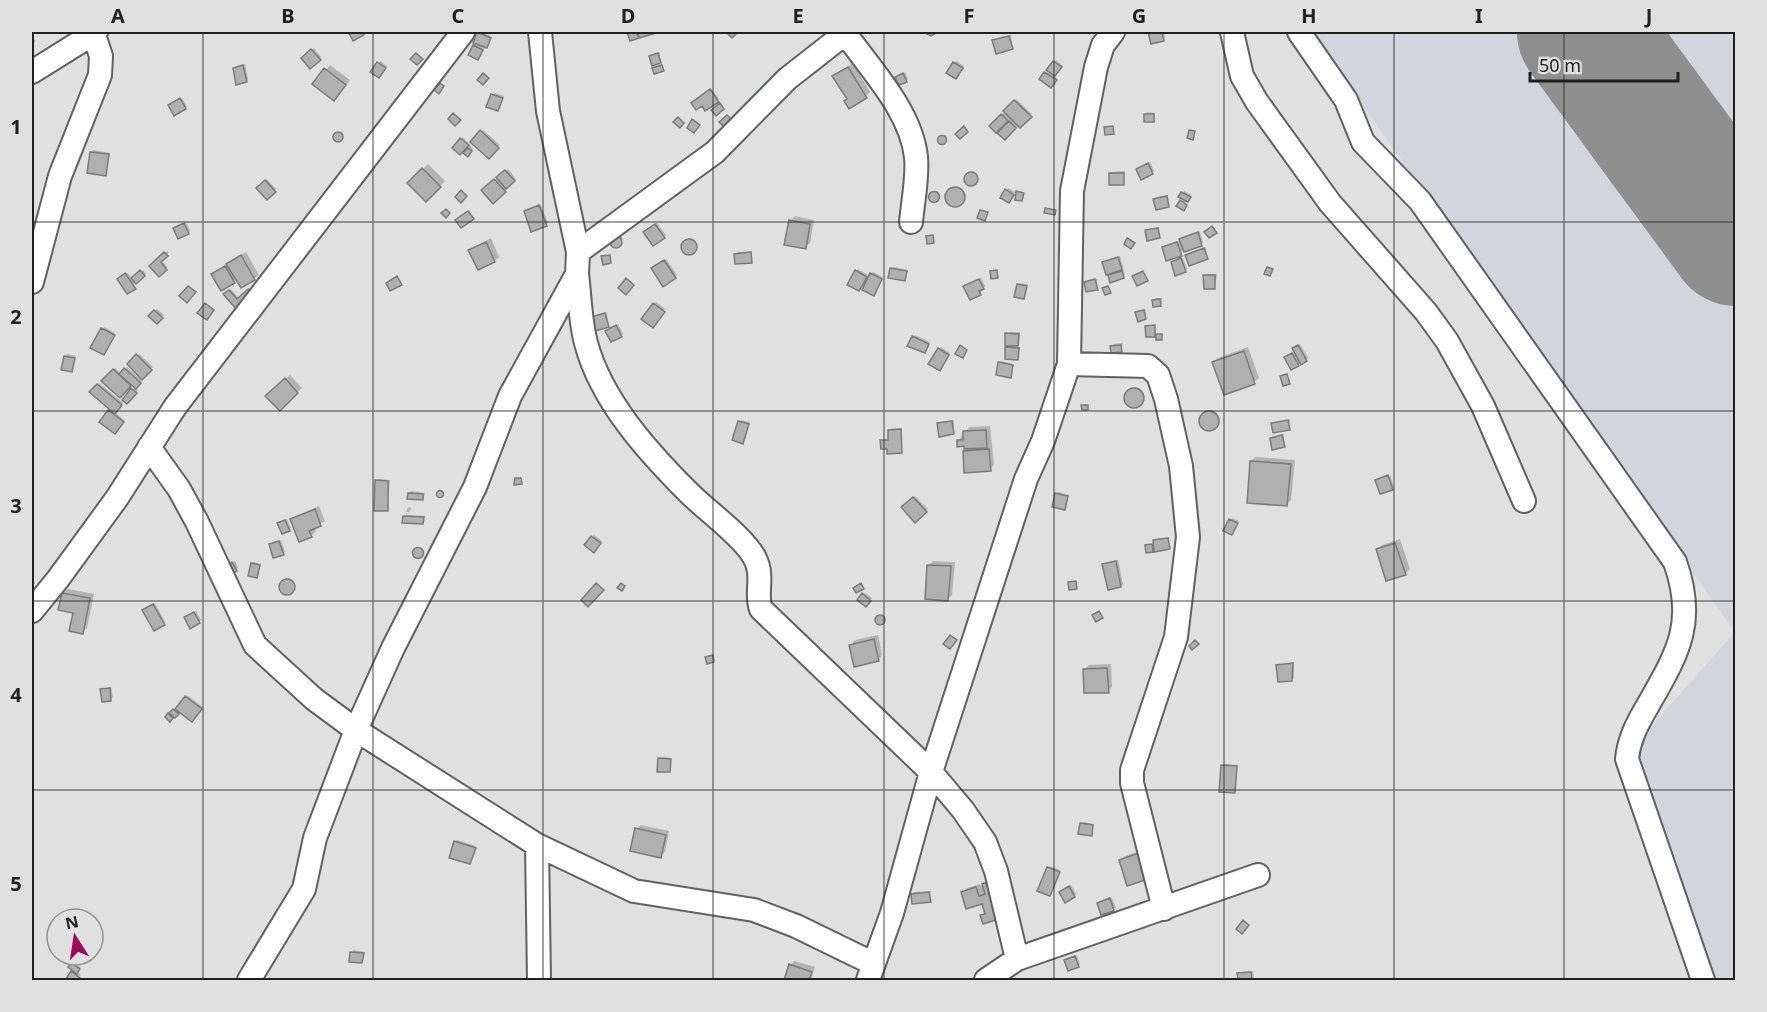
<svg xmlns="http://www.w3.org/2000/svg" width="1767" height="1012" font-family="'Noto Sans',sans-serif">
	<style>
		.built { fill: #d3d4dd }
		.shadow { fill: #0003 }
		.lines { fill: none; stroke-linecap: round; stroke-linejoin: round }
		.taxiway { stroke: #8f8f90; stroke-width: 52 }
		.runway { stroke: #8f8f90; stroke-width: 134 }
		.building { fill: #b1b0b0; stroke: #7c7b7c; stroke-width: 1.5 }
		.minor-casing { stroke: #606162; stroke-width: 26 }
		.minor { stroke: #fff; stroke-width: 22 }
		.grid { fill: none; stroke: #202020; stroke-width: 1.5; stroke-opacity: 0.55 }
		.neatline { fill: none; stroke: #202020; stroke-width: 2 }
		.grid-label { font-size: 20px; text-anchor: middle; font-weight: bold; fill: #202020 }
	</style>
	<rect width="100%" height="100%" fill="#e0e0e1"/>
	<path class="built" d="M 1311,32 L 1735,32 L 1735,980 L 1708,980 L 1632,755 L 1635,745 L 1735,632 Z"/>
	<path class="shadow" d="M 480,32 L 491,36 L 480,57 L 474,46 Z
		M 629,32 L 654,32 L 631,39 Z
		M 1150,32 L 1164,32 L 1165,38 L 1152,42 Z
		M 1011,35 L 1012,47 L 994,41 L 996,39 Z
		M 32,37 L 36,41 L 32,45 Z
		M 314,48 L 321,57 L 310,67 L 303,58 Z
		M 660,52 L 660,61 L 650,57 L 652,55 Z
		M 1056,60 L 1062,65 L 1054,76 L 1057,78 L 1053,85 L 1045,73 Z
		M 380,61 L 387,66 L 381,74 L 372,71 Z
		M 956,61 L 964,66 L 957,76 L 948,73 Z
		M 853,63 L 870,92 L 866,96 L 848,98 L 839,72 Z
		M 245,64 L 248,79 L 246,81 L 235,68 Z
		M 330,65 L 350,80 L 339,95 L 314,84 Z
		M 905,72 L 908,79 L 899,84 L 897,77 Z
		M 712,89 L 719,99 L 718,101 L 702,104 L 695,101 Z
		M 495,93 L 504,96 L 498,110 L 493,95 Z
		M 182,98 L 187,106 L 185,108 L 171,104 Z
		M 1016,99 L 1032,114 L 1005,138 L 991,126 Z
		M 1147,112 L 1155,113 L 1155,118 L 1153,120 L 1146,114 Z
		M 483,130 L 500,145 L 489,157 L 472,141 Z
		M 341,131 L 344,134 L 339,140 L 336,137 Z
		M 942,135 L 946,135 L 947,140 L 940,142 Z
		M 463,137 L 473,149 L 467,155 L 454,148 Z
		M 93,150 L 110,153 L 106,174 L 91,152 Z
		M 1150,162 L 1154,171 L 1142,178 L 1139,168 Z
		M 428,164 L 445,181 L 426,200 L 409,183 Z
		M 508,169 L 516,179 L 493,202 L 483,190 Z
		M966 177a6 6 0 1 1 12 0a6 6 0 1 1-12 0Z
		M 1125,171 L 1123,183 L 1110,173 L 1112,172 Z
		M 267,179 L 276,189 L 267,198 L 258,188 Z
		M947 196a9 9 0 1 1 18 0a9 9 0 1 1-18 0Z
		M 1008,188 L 1015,192 L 1010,200 L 1002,197 Z
		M 938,191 L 939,196 L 931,199 L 930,194 Z
		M 1184,191 L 1191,195 L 1183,209 L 1181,201 L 1184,199 L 1180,197 Z
		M 1168,195 L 1168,205 L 1155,199 L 1157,197 Z
		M 541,205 L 548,223 L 546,225 L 526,211 Z
		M 795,216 L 814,220 L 810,243 L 805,247 L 790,221 Z
		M 186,222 L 190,231 L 179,237 L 177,226 Z
		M 657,223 L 666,235 L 664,237 L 647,230 Z
		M 1159,227 L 1159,237 L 1146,231 L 1148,229 Z
		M 1200,231 L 1203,243 L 1182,251 L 1181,255 L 1164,248 Z
		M 619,233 L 623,239 L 616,246 L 610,240 Z
		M683 245a7 7 0 1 1 14 0a7 7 0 1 1-14 0Z
		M 491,238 L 499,257 L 494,261 L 470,250 Z
		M 1206,247 L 1207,258 L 1187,255 L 1189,253 Z
		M 167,251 L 169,253 L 161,259 L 167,267 L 159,274 L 151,266 Z
		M 752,251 L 751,261 L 736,254 L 737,252 Z
		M 246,252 L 259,275 L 254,279 L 237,278 L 234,281 L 215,273 Z
		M 1120,256 L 1125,275 L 1111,281 L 1104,262 Z
		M 1183,258 L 1187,269 L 1185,271 L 1172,262 Z
		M 666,259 L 677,275 L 675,277 L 655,267 Z
		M 893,267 L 908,270 L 905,280 L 892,268 Z
		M 858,269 L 868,275 L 861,288 L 856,271 Z
		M 143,270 L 146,274 L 134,283 L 135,288 L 120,277 L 128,273 L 132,279 Z
		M 873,272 L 883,277 L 876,292 L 871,274 Z
		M 1207,274 L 1217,274 L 1215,287 L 1205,276 Z
		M 981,278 L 985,286 L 980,294 L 967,285 Z
		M 1097,279 L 1097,289 L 1085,283 L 1087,281 Z
		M 1020,283 L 1028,284 L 1024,297 L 1018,285 Z
		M 250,288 L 255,293 L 237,308 L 225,294 L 231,289 L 239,298 Z
		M 1156,298 L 1162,298 L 1162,303 L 1161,305 L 1154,300 Z
		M 656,302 L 665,309 L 654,324 L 643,318 Z
		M 157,309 L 164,315 L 157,322 L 150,316 Z
		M 1145,309 L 1146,318 L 1137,313 L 1138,311 Z
		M 607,312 L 608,325 L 593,318 L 595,316 Z
		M 618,324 L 623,334 L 621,335 L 609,329 Z
		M 104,327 L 115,333 L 105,351 L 92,347 Z
		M 1009,332 L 1020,332 L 1019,343 L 1016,347 L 1020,347 L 1018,359 L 1007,348 L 1010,344 Z
		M 915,335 L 930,342 L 926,350 L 913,337 Z
		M 1123,343 L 1121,351 L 1112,346 L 1113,344 Z
		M 1300,344 L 1308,358 L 1298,365 L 1288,355 L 1295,352 L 1295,347 Z
		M 941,347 L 950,353 L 942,367 L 939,349 Z
		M 1248,347 L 1259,378 L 1254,382 L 1214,362 L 1218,358 Z
		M 67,354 L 76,356 L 72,370 L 66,356 Z
		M 139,354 L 153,367 L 140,379 L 142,381 L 135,388 L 138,390 L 129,401 L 125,400 L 115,412 L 124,420 L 114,432 L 101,421 L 112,409 L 91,392 L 99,383 L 122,402 L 136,386 L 132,383 L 119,396 L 103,381 L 115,368 L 121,374 L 127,367 L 138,377 L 140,375 L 129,364 Z
		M 1001,361 L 1014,364 L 1010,377 L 999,363 Z
		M 290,375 L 302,388 L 280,409 L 268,396 Z
		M1126 396a9 9 0 1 1 18 0a9 9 0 1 1-18 0Z
		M1201 419a9 9 0 1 1 18 0a9 9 0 1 1-18 0Z
		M 1290,419 L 1289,429 L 1273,424 L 1275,422 Z
		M 741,420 L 750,422 L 743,442 L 739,422 Z
		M 954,420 L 953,433 L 939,423 L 940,422 Z
		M 990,426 L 994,465 L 990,469 L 966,471 L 965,445 L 958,441 L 969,427 Z
		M 902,428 L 901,451 L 888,447 L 882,441 L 890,439 L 891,429 Z
		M 1284,434 L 1284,446 L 1271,439 L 1273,437 Z
		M 1256,457 L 1295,460 L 1291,500 L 1287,504 L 1251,461 Z
		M 1390,475 L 1394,487 L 1392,488 L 1379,479 Z
		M 378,479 L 390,480 L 387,509 L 376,481 Z
		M 411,491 L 425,493 L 424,497 L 423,499 L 409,493 Z
		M 1058,492 L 1069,495 L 1065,508 L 1057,494 Z
		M 915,496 L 928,509 L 915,521 L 903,507 Z
		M 319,506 L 325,521 L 314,527 L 316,531 L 311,536 L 292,519 Z
		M 408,507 L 412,508 L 407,515 L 425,516 L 424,521 L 423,523 L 404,517 L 409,512 L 406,512 Z
		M 1232,518 L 1239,521 L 1233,531 L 1225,530 Z
		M 287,519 L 291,528 L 283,532 L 281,522 Z
		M 594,535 L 602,541 L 594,551 L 586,545 Z
		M 1169,537 L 1169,548 L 1155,547 L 1152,551 L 1147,546 L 1155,543 L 1156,539 Z
		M 1400,539 L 1410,569 L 1405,574 L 1378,550 L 1382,545 Z
		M 281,540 L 285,552 L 283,553 L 271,544 Z
		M 418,547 L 423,548 L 420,556 L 416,555 Z
		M 1118,560 L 1123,584 L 1121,586 L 1104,564 Z
		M 235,561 L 238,568 L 233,571 L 231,563 Z
		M 933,561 L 955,562 L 952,595 L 948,599 L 929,565 Z
		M 254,562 L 261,564 L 257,576 L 252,564 Z
		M 32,577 L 35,583 L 32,587 Z
		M281 585a7 7 0 1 1 14 0a7 7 0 1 1-14 0Z
		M 68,589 L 94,594 L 87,628 L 82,632 L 63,593 Z
		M 865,593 L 872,598 L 866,605 L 859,600 Z
		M 155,603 L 165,622 L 164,624 L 146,608 Z
		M 196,611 L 201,620 L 199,622 L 188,616 Z
		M 882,614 L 885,616 L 880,623 L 877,620 Z
		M 878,635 L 882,655 L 878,660 L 851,645 L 855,640 Z
		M 1294,662 L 1294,678 L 1292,680 L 1278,665 Z
		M 1111,664 L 1112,687 L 1108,691 L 1084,670 L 1089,665 Z
		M 111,687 L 113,697 L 111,699 L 102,689 Z
		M 187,695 L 203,707 L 192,720 L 180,711 L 170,720 L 167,717 Z
		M 662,757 L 672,758 L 670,771 L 660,759 Z
		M 1224,764 L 1238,765 L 1234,792 L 1222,765 Z
		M 1083,822 L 1094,824 L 1091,834 L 1081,824 Z
		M 641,825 L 669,831 L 665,852 L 660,856 L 636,829 Z
		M 457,840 L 476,846 L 470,863 L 455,842 Z
		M 1147,849 L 1155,873 L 1120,860 L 1125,856 Z
		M 1050,866 L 1060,870 L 1051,893 L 1048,868 Z
		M 988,880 L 998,917 L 981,916 L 986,911 L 983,902 L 963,892 L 967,888 L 980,884 L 981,886 Z
		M 1071,885 L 1076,894 L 1074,896 L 1062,890 Z
		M 931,891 L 930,901 L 912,894 L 914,892 Z
		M 1112,898 L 1116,908 L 1102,914 L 1099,903 Z
		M 93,920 L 100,925 L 93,935 Z
		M 353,950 L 365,952 L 362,962 L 352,952 Z
		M 1077,955 L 1080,964 L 1078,966 L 1067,959 Z
		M 795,961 L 815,967 L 811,980 L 786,980 L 790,965 Z
		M 74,962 L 81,967 L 77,972 L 81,975 L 77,980 L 68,978 L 75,970 L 70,967 Z
		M 1253,971 L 1254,980 L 1239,980 L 1241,972 Z"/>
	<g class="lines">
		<path class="taxiway" d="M 1638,105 L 1637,66 L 1642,32"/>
		<path class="runway" d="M 1584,32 L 1736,239"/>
	</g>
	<path class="building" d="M 352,32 L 363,32 L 364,35 L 353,41 L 349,33 Z
		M 477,32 L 491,38 L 487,48 L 473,43 Z
		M 627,32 L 636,32 L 639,38 L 630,41 Z
		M 638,32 L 652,32 L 653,34 L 639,38 Z
		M 726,32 L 734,32 L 736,34 L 732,38 Z
		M 923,32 L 938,32 L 931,36 Z
		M 1148,32 L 1162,32 L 1164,41 L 1151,44 Z
		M 1009,36 L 1013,49 L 996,54 L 992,40 Z
		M 473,45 L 483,50 L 478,60 L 468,55 Z
		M 311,49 L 321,60 L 310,69 L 301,58 Z
		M 416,53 L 423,59 L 417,65 L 410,59 Z
		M 658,53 L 661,63 L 652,66 L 649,56 Z
		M 1053,61 L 1062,67 L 1055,76 L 1046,70 Z
		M 377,62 L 386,68 L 379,78 L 370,72 Z
		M 953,62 L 963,68 L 956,79 L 946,73 Z
		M 243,65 L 247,82 L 236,85 L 233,68 Z
		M 662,65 L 664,71 L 654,74 L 652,68 Z
		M 848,67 L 867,98 L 849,109 L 844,101 L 847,99 L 832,76 Z
		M 324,68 L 346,85 L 334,101 L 312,84 Z
		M 1044,72 L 1057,80 L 1051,88 L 1039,79 Z
		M 483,73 L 489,78 L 483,85 L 477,80 Z
		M 903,73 L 907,82 L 899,85 L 895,77 Z
		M 440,83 L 444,86 L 439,94 L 434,90 Z
		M 710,89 L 719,102 L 705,111 L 702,106 L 696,110 L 691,103 Z
		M 491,94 L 503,98 L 498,111 L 486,107 Z
		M 180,98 L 186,109 L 174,116 L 168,105 Z
		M 1014,100 L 1032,117 L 1020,128 L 1003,111 Z
		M 720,103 L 724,109 L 716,116 L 711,110 Z
		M 453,113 L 461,120 L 455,126 L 448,119 Z
		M 1001,114 L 1008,121 L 996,133 L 989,126 Z
		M 1144,114 L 1154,114 L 1154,122 L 1144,122 Z
		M 727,115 L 733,121 L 726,129 L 719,122 Z
		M 678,117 L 684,123 L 680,128 L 673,122 Z
		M 692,119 L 700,125 L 694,133 L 687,128 Z
		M 1009,121 L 1016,128 L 1005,140 L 997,133 Z
		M 964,126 L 968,132 L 960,139 L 955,134 Z
		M 1113,126 L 1114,134 L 1105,135 L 1104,127 Z
		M 480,130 L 499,148 L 489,159 L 470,142 Z
		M 1189,130 L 1195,131 L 1193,140 L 1187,138 Z
		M333 137a5 5 0 1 1 10 0a5 5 0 1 1-10 0Z
		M937.5 140a4.5 4.5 0 1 1 9 0a4.5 4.5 0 1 1-9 0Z
		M 460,138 L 469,145 L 460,155 L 452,148 Z
		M 468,148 L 472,151 L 468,157 L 463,153 Z
		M 90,152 L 109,154 L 106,176 L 87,173 Z
		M 1148,163 L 1153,174 L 1141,180 L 1136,169 Z
		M 422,168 L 441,187 L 426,202 L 407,183 Z
		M 505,170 L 515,181 L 506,189 L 496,177 Z
		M964 179a7 7 0 1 1 14 0a7 7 0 1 1-14 0Z
		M 1109,173 L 1124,173 L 1124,185 L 1109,185 Z
		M 494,179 L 506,192 L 493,204 L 481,190 Z
		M 265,180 L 276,192 L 267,200 L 256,188 Z
		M945 197a10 10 0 1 1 20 0a10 10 0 1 1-20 0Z
		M 1005,189 L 1014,195 L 1009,203 L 1000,198 Z
		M 461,190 L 467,196 L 461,203 L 455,197 Z
		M 1016,191 L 1024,193 L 1022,201 L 1015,200 Z
		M928.5 197a5.5 5.5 0 1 1 11 0a5.5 5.5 0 1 1-11 0Z
		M 1181,192 L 1191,197 L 1188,202 L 1178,197 Z
		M 1167,196 L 1169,207 L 1156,210 L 1153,199 Z
		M 1180,200 L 1187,205 L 1184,211 L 1176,206 Z
		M 539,205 L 547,226 L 531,232 L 524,211 Z
		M 1045,208 L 1056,210 L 1055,215 L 1044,213 Z
		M 446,209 L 450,213 L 446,218 L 441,213 Z
		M 980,210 L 988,212 L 985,221 L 977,218 Z
		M 468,211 L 474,219 L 461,228 L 455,220 Z
		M 789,220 L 810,224 L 806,249 L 784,245 Z
		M 184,223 L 189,234 L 178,239 L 173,228 Z
		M 655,224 L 665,238 L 653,246 L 643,232 Z
		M 1212,226 L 1217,233 L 1209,238 L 1204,232 Z
		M 1158,228 L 1160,238 L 1147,241 L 1145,230 Z
		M 1198,232 L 1202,246 L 1184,252 L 1179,239 Z
		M 933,235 L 934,243 L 927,244 L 926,236 Z
		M610 242a6 6 0 1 1 12 0a6 6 0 1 1-12 0Z
		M 1127,238 L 1135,243 L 1131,249 L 1124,244 Z
		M681 247a8 8 0 1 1 16 0a8 8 0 1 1-16 0Z
		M 486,242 L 495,262 L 478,270 L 468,250 Z
		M 1177,242 L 1182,256 L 1166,261 L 1162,247 Z
		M 1204,248 L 1208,259 L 1189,266 L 1185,255 Z
		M 164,252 L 168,256 L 161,262 L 167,270 L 159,277 L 149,266 Z
		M 751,252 L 752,263 L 735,264 L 734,254 Z
		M 241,255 L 255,280 L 241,288 L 226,264 Z
		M 610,255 L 611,263 L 603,265 L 601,256 Z
		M 1118,257 L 1122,270 L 1106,275 L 1102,262 Z
		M 1181,258 L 1186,272 L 1175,276 L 1171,262 Z
		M 664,260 L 676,278 L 663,287 L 651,268 Z
		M 225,266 L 235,283 L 221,291 L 211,274 Z
		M 1267,267 L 1273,269 L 1270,276 L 1264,274 Z
		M 890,268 L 907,271 L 905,281 L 888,278 Z
		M 140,270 L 145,276 L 136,284 L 131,278 Z
		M 855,270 L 867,277 L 859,291 L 847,285 Z
		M 997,270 L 998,278 L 991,279 L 990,271 Z
		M 1122,271 L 1124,278 L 1110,283 L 1108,275 Z
		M 1143,271 L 1148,281 L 1137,286 L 1132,276 Z
		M 125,273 L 136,289 L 127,294 L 117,279 Z
		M 870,273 L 882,279 L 874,296 L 862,290 Z
		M 1203,275 L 1215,275 L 1215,289 L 1204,289 Z
		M 397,276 L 402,285 L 390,291 L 386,283 Z
		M 626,278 L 634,285 L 626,295 L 618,288 Z
		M 979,279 L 984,289 L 979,291 L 981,295 L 970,300 L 963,286 Z
		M 1095,279 L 1098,290 L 1086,292 L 1084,282 Z
		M 1017,284 L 1027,286 L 1024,299 L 1014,297 Z
		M 188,286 L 196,292 L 187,303 L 179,296 Z
		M 1108,286 L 1111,293 L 1105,295 L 1102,288 Z
		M 248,289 L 254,296 L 237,310 L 223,294 L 229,290 L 237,299 Z
		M 1160,299 L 1161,306 L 1153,307 L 1152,300 Z
		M 205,303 L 214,310 L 207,320 L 197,313 Z
		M 653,303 L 665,312 L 653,328 L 641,319 Z
		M 154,310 L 163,318 L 157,324 L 148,316 Z
		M 1144,310 L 1146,319 L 1138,322 L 1135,312 Z
		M 605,313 L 609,327 L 595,331 L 591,317 Z
		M 616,325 L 622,337 L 611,342 L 605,331 Z
		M 1155,325 L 1155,337 L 1146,337 L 1145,326 Z
		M 101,328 L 115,335 L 104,355 L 90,348 Z
		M 1005,333 L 1019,334 L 1018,346 L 1005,346 Z
		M 1156,334 L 1162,334 L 1162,340 L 1156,340 Z
		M 912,336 L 929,344 L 925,353 L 907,346 Z
		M 960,345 L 967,350 L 963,358 L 955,354 Z
		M 1121,345 L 1122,352 L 1111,353 L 1110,346 Z
		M 1298,345 L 1307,361 L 1301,365 L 1292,348 Z
		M 1005,347 L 1019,348 L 1018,360 L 1005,359 Z
		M 938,348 L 949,355 L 940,371 L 928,364 Z
		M 1244,351 L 1255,384 L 1224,395 L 1212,362 Z
		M 1292,353 L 1299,366 L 1291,370 L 1284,357 Z
		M 136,354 L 152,370 L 142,380 L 127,364 Z
		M 64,356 L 75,358 L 72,372 L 61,370 Z
		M 998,362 L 1013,365 L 1011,378 L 996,375 Z
		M 124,368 L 141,383 L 136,389 L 119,374 Z
		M 113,369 L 131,386 L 120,398 L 101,381 Z
		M 1287,374 L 1290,384 L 1283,386 L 1280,376 Z
		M 285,378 L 298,393 L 280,411 L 265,396 Z
		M 97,384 L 122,405 L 115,414 L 89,392 Z
		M 131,388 L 137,393 L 127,404 L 122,400 Z
		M1124 398a10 10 0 1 1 20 0a10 10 0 1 1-20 0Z
		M 1081,405 L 1088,405 L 1088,410 L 1082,410 Z
		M 108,410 L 124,422 L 115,434 L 99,422 Z
		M1199 421a10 10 0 1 1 20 0a10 10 0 1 1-20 0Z
		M 1288,420 L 1290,430 L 1273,433 L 1271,423 Z
		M 738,421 L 749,424 L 743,444 L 732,440 Z
		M 952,421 L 954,434 L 939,437 L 937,423 Z
		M 901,429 L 902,453 L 887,454 L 887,449 L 881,449 L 880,440 L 888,440 L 888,430 Z
		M 986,430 L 987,448 L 964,449 L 964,446 L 957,447 L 957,440 L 963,440 L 963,431 Z
		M 1282,435 L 1285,447 L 1272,450 L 1270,438 Z
		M 989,449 L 991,471 L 964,473 L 963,451 Z
		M 1250,461 L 1291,464 L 1287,506 L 1247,503 Z
		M 1388,475 L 1393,490 L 1380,494 L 1375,480 Z
		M 515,478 L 521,478 L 522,484 L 514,485 Z
		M 375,480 L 388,481 L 388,511 L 374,511 Z
		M436.5 494a3.5 3.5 0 1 1 7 0a3.5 3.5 0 1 1-7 0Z
		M 408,493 L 423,494 L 423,500 L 407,499 Z
		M 1055,493 L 1068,496 L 1065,510 L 1052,507 Z
		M 913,497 L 927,512 L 915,523 L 901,507 Z
		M 315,509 L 321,526 L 309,531 L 312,537 L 299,542 L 290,519 Z
		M 403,516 L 424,517 L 423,524 L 402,523 Z
		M 1229,519 L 1238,523 L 1232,535 L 1223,531 Z
		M 285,520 L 290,531 L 282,534 L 277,523 Z
		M 591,536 L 601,543 L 594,553 L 584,545 Z
		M 1168,538 L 1170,549 L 1154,552 L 1153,540 Z
		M 279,541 L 284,555 L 273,558 L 269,544 Z
		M 1395,543 L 1406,575 L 1386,581 L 1376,549 Z
		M 1152,544 L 1153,552 L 1146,553 L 1145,545 Z
		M412.5 553a5.5 5.5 0 1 1 11 0a5.5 5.5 0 1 1-11 0Z
		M 1116,561 L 1121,587 L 1108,590 L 1102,564 Z
		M 232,562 L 237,571 L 233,573 L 228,565 Z
		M 251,563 L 260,565 L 257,578 L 248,576 Z
		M 927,565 L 951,566 L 948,601 L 925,599 Z
		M279 587a8 8 0 1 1 16 0a8 8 0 1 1-16 0Z
		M 1076,581 L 1077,589 L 1069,590 L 1068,582 Z
		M 596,583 L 604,590 L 588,607 L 581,600 Z
		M 621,583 L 625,586 L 622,591 L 617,588 Z
		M 861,583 L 864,589 L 856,593 L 853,588 Z
		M 62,593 L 90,598 L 83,634 L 69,631 L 73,613 L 58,610 Z
		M 862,593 L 871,601 L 866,607 L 857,600 Z
		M 153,604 L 165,625 L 154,631 L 142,610 Z
		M 1099,611 L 1103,618 L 1096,622 L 1092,615 Z
		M 194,612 L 200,623 L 190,629 L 184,617 Z
		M875 620a5 5 0 1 1 10 0a5 5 0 1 1-10 0Z
		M 950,635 L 957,640 L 950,649 L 943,644 Z
		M 874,639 L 879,661 L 854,667 L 849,645 Z
		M 1195,640 L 1199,644 L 1192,650 L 1189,646 Z
		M 713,655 L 714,662 L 707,664 L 705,657 Z
		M 1293,663 L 1292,681 L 1278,682 L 1276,665 Z
		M 1107,668 L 1109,693 L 1084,693 L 1083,669 Z
		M 110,688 L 111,701 L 102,702 L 100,689 Z
		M 185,696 L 202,709 L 192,722 L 175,709 Z
		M 173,709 L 179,714 L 175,718 L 169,713 Z
		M 168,713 L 173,718 L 170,722 L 165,717 Z
		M 658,758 L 671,759 L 670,772 L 657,772 Z
		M 1221,765 L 1237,766 L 1235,793 L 1219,792 Z
		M 1080,823 L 1093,825 L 1092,836 L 1078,834 Z
		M 635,828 L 666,835 L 661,858 L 630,851 Z
		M 454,841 L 476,848 L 470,864 L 449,858 Z
		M 1142,852 L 1151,878 L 1127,886 L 1119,860 Z
		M 1047,867 L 1060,872 L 1050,896 L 1037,891 Z
		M 988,882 L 999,919 L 983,924 L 980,915 L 985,914 L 982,904 L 966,909 L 961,892 L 976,887 L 979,896 L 985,894 L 982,884 Z
		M 1069,886 L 1075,897 L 1065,903 L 1059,892 Z
		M 929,892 L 931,902 L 912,904 L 911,894 Z
		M 1110,898 L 1114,911 L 1101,915 L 1097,903 Z
		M 1243,920 L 1249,925 L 1242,934 L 1236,929 Z
		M 93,923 L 99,927 L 93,937 Z
		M 350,952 L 364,953 L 362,963 L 349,962 Z
		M 1075,956 L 1079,967 L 1068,971 L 1064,960 Z
		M 71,963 L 80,969 L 77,974 L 68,967 Z
		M 789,964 L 812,972 L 809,980 L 784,980 Z
		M 71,971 L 80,978 L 78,980 L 66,979 Z
		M 1251,972 L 1252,980 L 1238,980 L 1237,973 Z"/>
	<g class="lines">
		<g class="minor-casing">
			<path id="minor" d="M 1232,32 L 1242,76 L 1257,102 L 1330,203 L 1426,312 L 1447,341 L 1483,406 L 1524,501
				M 1299,32 L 1346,100 L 1363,142 L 1420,201 L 1675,562 C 1697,624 1677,654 1647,707 C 1637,724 1629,739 1627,759 L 1703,980
				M 845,33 C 871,70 911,111 916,157 C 918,177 913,201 911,222
				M 32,72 L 96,32
				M 578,252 L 715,152 L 787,79 L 847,32
				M 577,274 C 580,297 580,321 586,343 C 601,400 647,451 688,492 C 707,511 736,531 751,552 C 767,574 754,591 761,609 L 931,772 L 963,810 L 985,842 L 996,871 L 1017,959
				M 32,282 L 60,176 L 100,75 L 101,56 L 93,32
				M 1069,364 L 1148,366 L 1158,375 L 1166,399 L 1181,466 L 1188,537 L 1176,637 L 1132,770 L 1132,783 L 1164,909
				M 149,447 L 179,489 L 197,522 L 255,645 L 314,699 L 356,730 L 537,845 L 634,891 L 754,910 L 796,926 L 874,964
				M 32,611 L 58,579 L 117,498 L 175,407 L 463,32
				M 537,845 L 539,980
				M 249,980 L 304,889 L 315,838 L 356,730 L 393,648 L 475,487 L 510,396 L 577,274 L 578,252 L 548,111 L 540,32
				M 868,980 L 892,913 L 931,772 L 1026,479 L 1043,441 L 1069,364 L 1072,191 L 1096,67 L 1103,45 L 1113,32
				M 986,980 L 1017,959 L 1258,875"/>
		</g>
		<use href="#minor" class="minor"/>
	</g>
	<path class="grid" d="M 203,32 L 203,980M 373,32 L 373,980M 543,32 L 543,980M 713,32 L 713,980M 884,32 L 884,980M 1054,32 L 1054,980M 1224,32 L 1224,980M 1394,32 L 1394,980M 1564,32 L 1564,980M 32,222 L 1736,222M 32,411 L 1736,411M 32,601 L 1736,601M 32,790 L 1736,790"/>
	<rect width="1767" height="1012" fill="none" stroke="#e0e0e1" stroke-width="66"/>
	<g transform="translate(75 937) rotate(348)"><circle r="28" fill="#e0e0e1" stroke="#939394" stroke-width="1.5"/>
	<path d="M0-4.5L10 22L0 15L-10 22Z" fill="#9c0a58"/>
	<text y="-9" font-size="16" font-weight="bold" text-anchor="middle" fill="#202020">N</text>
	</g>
	<path d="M1530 72v9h148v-9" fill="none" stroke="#202020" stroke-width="3"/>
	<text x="1539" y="72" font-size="18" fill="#202020" stroke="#e0e0e1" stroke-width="4.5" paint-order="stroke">50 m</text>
	<rect x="33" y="33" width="1701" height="946" class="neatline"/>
	<g class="grid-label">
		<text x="118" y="23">A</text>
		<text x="288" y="23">B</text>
		<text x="458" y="23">C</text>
		<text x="628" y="23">D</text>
		<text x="798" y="23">E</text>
		<text x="969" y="23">F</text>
		<text x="1139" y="23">G</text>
		<text x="1309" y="23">H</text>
		<text x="1479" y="23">I</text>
		<text x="1649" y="23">J</text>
		<text x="16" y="134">1</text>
		<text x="16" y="324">2</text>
		<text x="16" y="513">3</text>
		<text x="16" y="702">4</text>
		<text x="16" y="891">5</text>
	</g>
</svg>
